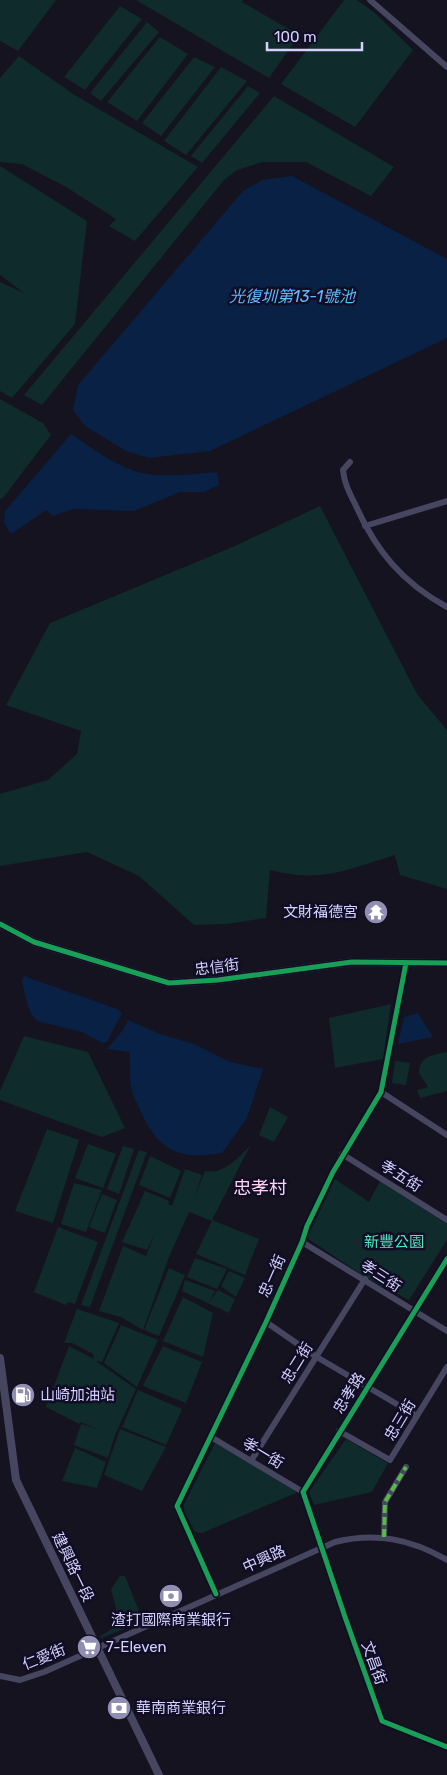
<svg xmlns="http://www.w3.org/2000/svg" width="447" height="1775" font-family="Rubik,'Noto Sans TC',sans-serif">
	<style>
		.green { fill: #102b2b }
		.water { fill: #092145 }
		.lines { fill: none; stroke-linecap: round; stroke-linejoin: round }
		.minor { stroke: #464660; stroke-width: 6 }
		.tertiary { stroke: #464660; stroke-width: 8 }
		.quiet { stroke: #58b947; stroke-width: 4; stroke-dasharray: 8 4; stroke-linecap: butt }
		.cycleway-casing { stroke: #100d25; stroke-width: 8 }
		.cycleway { stroke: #1a9f57; stroke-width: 5 }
		.labels { text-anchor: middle; stroke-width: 5; stroke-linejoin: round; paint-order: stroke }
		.poi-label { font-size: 15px; fill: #d4d1ff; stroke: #100d25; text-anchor: start }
		.street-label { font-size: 15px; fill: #d4d1ff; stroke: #100d25 }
		.park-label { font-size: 15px; fill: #53e8be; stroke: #100d25 }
		.water-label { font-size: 16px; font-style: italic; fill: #5fbbff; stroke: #100d25 }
		.quarter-label { font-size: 18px; fill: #ffd3f0; stroke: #100d25 }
	</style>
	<rect width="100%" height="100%" fill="#14131f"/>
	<path class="green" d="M 0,0 L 56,0 L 18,51 L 0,41 Z
		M 136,0 L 243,0 L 242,2 L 299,35 L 269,78 Z
		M 344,0 L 357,0 L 375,13 L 413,50 L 355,127 L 281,84 Z
		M 120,6 L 142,19 L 85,90 L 64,77 Z
		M 147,22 L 159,32 L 101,101 L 90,93 Z
		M 160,37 L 188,54 L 137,121 L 107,102 Z
		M 19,56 L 73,94 L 198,167 L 135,241 L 109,226 L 116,219 L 66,187 L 22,164 L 0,162 L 0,78 Z
		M 194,57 L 215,67 L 161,136 L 142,123 Z
		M 221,67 L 247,81 L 186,155 L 164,141 Z
		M 248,86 L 260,93 L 202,163 L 191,156 Z
		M 274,96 L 394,167 L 371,196 L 306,162 L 262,162 L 237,170 L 224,180 L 42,405 L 24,395 Z
		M 0,166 L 87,221 L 75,324 L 12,398 L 0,391 L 0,282 L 24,293 L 0,275 Z
		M 0,399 L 43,423 L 51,435 L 3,498 L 0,499 Z
		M 320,506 L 417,694 L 447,730 L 447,889 L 400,875 L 395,855 C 346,870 322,883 270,870 L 266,918 L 227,924 L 194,925 L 139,876 L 87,852 L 0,866 L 0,794 L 48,780 L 77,754 L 81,731 L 6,705 L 50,623 L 235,546 Z
		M 391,1004 L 383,1059 L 335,1068 L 329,1018 Z
		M 24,1036 L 88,1052 L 125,1128 L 102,1137 L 0,1100 L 0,1091 Z
		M 447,1052 L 447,1091 L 420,1098 L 417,1090 L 428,1087 L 419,1073 C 419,1056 433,1055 447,1052 Z
		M 395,1061 L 410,1063 L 406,1085 L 392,1083 Z
		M 270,1107 L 288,1117 L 274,1142 L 259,1135 Z
		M 47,1129 L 79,1140 L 53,1223 L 15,1211 Z
		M 88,1144 L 116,1154 L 103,1188 L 75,1178 Z
		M 123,1146 L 134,1149 L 119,1194 L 107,1189 Z
		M 250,1146 L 212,1220 L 259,1239 L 245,1275 L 196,1254 L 212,1221 L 189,1212 L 169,1257 L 143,1330 L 121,1317 L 99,1311 L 123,1246 L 146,1256 L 155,1233 L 147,1250 L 122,1242 L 145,1191 L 169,1201 L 168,1204 L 172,1206 L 185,1169 L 202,1175 L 195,1196 L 205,1171 C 223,1175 238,1158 250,1146 Z
		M 139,1150 L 147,1152 L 90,1307 L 81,1305 Z
		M 150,1156 L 181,1171 L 170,1198 L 139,1185 Z
		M 335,1179 L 369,1202 L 380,1181 L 447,1224 L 447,1240 L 409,1300 L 365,1277 L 307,1238 Z
		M 74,1183 L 102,1190 L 86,1232 L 61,1224 Z
		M 102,1194 L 117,1200 L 105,1233 L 89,1227 Z
		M 58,1227 L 98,1242 L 75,1304 L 68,1302 L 66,1305 L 34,1292 Z
		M 195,1258 L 227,1269 L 217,1289 L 187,1277 Z
		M 169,1268 L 185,1275 L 159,1336 L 144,1330 Z
		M 229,1271 L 245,1278 L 236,1297 L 221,1286 Z
		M 185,1280 L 215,1291 L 208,1303 L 218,1290 L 235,1299 L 229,1313 L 182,1291 Z
		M 183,1297 L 213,1313 L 203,1357 L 163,1341 Z
		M 77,1309 L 119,1323 L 102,1362 L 96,1361 L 136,1389 L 115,1435 L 108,1458 L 74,1445 L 81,1424 L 98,1429 L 80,1422 L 79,1424 L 46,1407 L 69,1346 L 94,1359 L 93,1354 L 72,1343 L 64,1343 Z
		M 121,1325 L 158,1340 L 137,1387 L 104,1363 Z
		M 163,1346 L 202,1362 L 186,1403 L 143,1386 Z
		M 138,1390 L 182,1409 L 166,1445 L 122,1427 Z
		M 120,1429 L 166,1447 L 142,1491 L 104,1475 Z
		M 346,1439 L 388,1463 L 372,1492 L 314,1505 L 309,1492 Z
		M 215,1443 L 296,1491 L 296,1493 L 202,1533 L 195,1532 L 184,1510 L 184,1504 Z
		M 75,1448 L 106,1462 L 97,1488 L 62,1481 Z
		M 120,1576 L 125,1576 L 143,1621 L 102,1638 L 99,1637 L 113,1628 L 119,1620 L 111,1589 Z"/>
	<path class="water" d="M 292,176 L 447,259 L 447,338 L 210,451 L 149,458 L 126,451 L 85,426 L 73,410 L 78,385 L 243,191 L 262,180 Z
		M 71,434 C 92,448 116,467 142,473 C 166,478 193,474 217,472 L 219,485 L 204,492 L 180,492 L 134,511 L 73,509 L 53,516 L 46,510 L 11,534 L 4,523 L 5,511 Z
		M 24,976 L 117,1009 L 122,1013 L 107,1042 L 102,1043 L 82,1032 L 37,1021 C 27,1012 25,994 22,981 Z
		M 418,1013 L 433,1037 L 398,1044 L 404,1017 Z
		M 128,1020 L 160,1034 L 194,1044 L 230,1062 L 263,1069 L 247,1118 L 222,1153 C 180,1160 159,1152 141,1112 C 138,1104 132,1095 131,1087 C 129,1076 131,1063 129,1052 L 107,1049 L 123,1030 Z"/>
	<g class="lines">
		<path class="minor" d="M 370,0 L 447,67
			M 350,462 L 343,470 C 344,483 350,494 356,506 C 376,551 403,583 447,607
			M 365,526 L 447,501
			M 381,1092 L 447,1135
			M 342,1154 L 447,1220
			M 302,1242 L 447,1331
			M 447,1259 L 303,1492 L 345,1617 L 382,1721 L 447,1747
			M 266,1322 L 315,1356 L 417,1416
			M 339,1431 L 390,1460 L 447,1367
			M 211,1437 L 303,1492
			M 251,1461 L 365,1279
			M 384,1537 L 385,1502 L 406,1467
			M 216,1594 L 177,1506 L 266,1322 L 302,1242 L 307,1226 L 333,1172 L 381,1092 L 406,963
			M 0,1676 L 20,1680 L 44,1672 L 335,1542 C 376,1532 411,1539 447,1560"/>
		<path class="tertiary" d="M 0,924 L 34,942 L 169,983 L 218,980 L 352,962 L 447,963
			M 0,1358 L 16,1480 L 159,1775"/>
		<path class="quiet" d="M 384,1537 L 385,1502 L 406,1467"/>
		<g class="cycleway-casing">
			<path id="cycleway" d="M 0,924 L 34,942 L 169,983 L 218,980 L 352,962 L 447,963
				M 447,1259 L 303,1492 L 345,1617 L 382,1721 L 447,1747
				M 216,1594 L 177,1506 L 266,1322 L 302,1242 L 307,1226 L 333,1172 L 381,1092 L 406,963"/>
		</g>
		<use href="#cycleway" class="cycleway"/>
	</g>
	<defs>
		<g id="temple-disc" transform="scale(1.25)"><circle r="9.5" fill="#918eb1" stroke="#100d25"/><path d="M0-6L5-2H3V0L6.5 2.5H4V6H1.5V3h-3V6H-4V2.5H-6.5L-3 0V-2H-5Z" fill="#fff"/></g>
		<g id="fuel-disc" transform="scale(1.25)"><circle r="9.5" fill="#918eb1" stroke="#100d25"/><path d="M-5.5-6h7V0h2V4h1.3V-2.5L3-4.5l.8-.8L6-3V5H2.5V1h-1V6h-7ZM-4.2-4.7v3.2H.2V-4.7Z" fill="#fff"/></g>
		<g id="bank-disc" transform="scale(1.25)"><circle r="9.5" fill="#918eb1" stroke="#100d25"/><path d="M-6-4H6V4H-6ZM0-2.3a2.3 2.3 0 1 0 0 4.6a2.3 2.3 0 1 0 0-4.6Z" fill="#fff"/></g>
		<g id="supermarket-disc" transform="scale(1.25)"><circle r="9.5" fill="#918eb1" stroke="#100d25"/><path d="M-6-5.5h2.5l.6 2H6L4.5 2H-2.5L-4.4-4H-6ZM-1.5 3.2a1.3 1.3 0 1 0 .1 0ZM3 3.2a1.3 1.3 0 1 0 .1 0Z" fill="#fff"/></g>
	</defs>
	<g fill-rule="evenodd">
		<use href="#temple-disc" x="376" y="912"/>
		<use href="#fuel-disc" x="23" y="1395"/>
		<use href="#bank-disc" x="171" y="1596"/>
		<use href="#supermarket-disc" x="89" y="1647"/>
		<use href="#bank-disc" x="119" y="1708"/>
	</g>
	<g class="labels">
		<g class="poi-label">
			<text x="358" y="917" text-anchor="end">文財福德宮</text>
			<text x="40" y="1400">山崎加油站</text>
			<text x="171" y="1625" text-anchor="middle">渣打國際商業銀行</text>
			<text x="106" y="1652">7-Eleven</text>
			<text x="136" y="1713">華南商業銀行</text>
		</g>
		<g class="street-label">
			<text transform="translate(217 967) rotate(-7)" y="5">忠信街</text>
			<text transform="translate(401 1176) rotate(32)" y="5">孝五街</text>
			<text transform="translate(272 1276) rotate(-66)" y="5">忠一街</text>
			<text transform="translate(381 1276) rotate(33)" y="5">孝三街</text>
			<text transform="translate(297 1363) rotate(-58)" y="5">忠二街</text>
			<text transform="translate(349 1393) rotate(-58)" y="5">忠孝路</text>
			<text transform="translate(400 1420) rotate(-59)" y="5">忠三街</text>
			<text transform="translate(263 1453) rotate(31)" y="5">孝一街</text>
			<text transform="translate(264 1559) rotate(-24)" y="5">中興路</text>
			<text transform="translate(73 1567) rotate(64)" y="5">建興路一段</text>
			<text transform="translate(44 1657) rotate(-22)" y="5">仁愛街</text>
			<text transform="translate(374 1663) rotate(70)" y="5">文昌街</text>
		</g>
		<g class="park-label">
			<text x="394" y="1247">新豐公園</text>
		</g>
		<g class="water-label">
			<text x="292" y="302">光復圳第13-1號池</text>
		</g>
		<g class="quarter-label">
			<text x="260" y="1194">忠孝村</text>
		</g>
	</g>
	<path d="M267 42v8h95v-8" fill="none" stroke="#d4d1ff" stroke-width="2.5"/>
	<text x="274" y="42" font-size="15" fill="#d4d1ff" stroke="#100d25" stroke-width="4" paint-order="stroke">100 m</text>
</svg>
